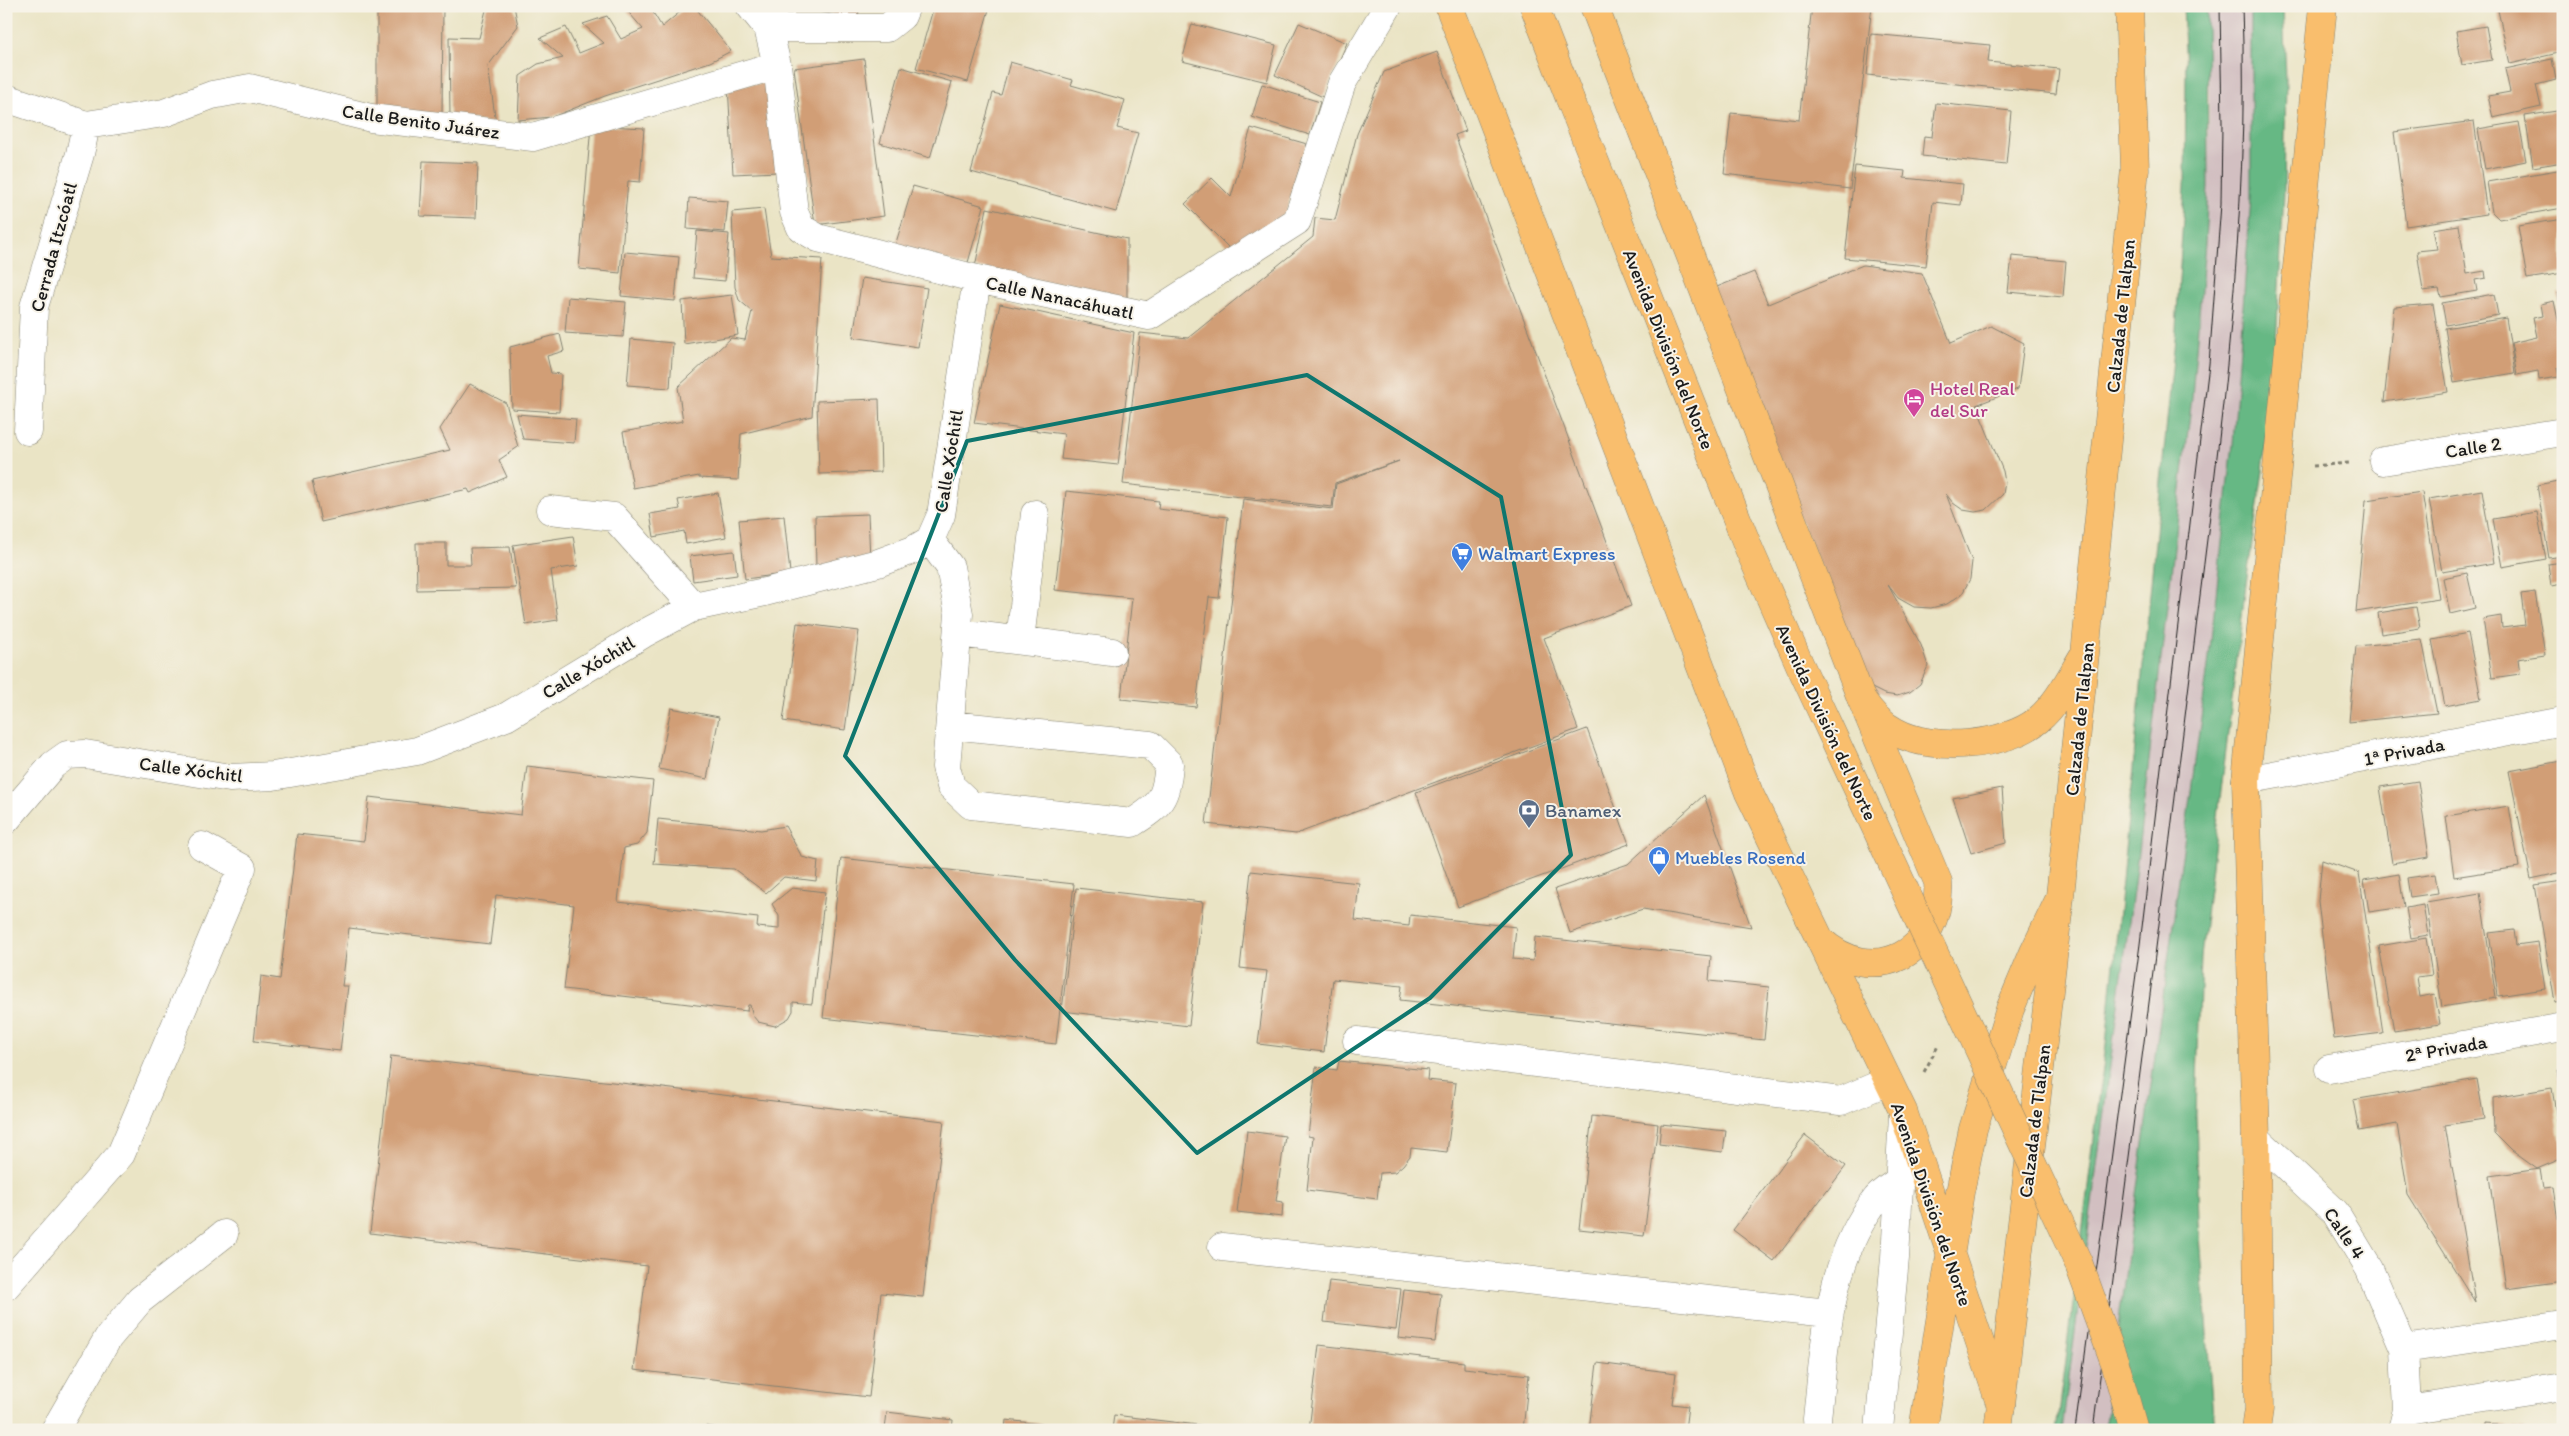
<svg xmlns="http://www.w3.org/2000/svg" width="2569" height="1436" font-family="Itim,sans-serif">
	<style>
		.industrial { fill: #d2bfc1 }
		.forest { fill: #66b884; stroke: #416a50 }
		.building { fill: #d19e76 }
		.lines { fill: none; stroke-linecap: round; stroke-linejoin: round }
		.minor-casing { stroke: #838070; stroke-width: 29 }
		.major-casing { stroke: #838070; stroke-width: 29 }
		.highway-casing { stroke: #838070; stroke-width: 29 }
		.path { stroke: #838070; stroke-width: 3; stroke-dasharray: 4 4; stroke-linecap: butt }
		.minor { stroke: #fff; stroke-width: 28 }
		.major { stroke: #f9be6d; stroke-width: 28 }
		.highway { stroke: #f9be6d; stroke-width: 28 }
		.tram { stroke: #1c1c1c; stroke-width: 1 }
		.major-bridge-casing { stroke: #838070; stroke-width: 29; stroke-linecap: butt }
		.major-bridge { stroke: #f9be6d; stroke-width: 28 }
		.marked { fill: none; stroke: #0f766e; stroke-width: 4; stroke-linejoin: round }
		.labels { text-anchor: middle; stroke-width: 4; stroke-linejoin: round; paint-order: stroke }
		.street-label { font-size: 19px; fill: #1c1c1c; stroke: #f7f3e8 }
		.hotel-label { font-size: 19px; fill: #b23c85; stroke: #f7f3e8; text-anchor: start }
		.shop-label { font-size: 19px; fill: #366cbe; stroke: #f7f3e8; text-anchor: start }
		.service-label { font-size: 19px; fill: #4e5e75; stroke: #f7f3e8; text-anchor: start }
	</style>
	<rect width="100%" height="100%" fill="#f7f3e8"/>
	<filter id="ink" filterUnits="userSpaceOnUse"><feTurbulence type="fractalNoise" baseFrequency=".02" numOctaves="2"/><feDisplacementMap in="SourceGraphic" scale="10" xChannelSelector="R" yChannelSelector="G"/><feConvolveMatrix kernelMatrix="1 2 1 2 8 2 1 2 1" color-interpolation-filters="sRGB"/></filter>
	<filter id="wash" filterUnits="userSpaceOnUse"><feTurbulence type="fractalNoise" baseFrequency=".0096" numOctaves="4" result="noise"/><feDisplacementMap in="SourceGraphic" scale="20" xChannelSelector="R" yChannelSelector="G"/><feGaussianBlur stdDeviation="1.12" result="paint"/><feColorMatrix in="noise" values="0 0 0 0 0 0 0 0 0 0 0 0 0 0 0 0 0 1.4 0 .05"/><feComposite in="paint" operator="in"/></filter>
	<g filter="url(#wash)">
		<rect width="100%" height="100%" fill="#eae4c5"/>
		<path class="industrial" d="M 2205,6 L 2251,6 L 2251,197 L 2233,444 L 2208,666 L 2104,1430 L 2062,1430 L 2137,861 L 2192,397 L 2205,243 L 2208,186 L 2209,97 Z"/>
		<path class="forest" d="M 2183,6 L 2207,6 L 2208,186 L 2205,243 L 2192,397 L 2137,861 L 2062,1430 L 2057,1430 L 2106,1044 L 2176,328 L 2185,186 L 2186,73 Z
			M 2251,6 L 2283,6 L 2286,79 L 2284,193 L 2276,344 L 2263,471 L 2246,584 L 2201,957 L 2196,1114 L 2199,1222 L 2214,1430 L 2104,1430 L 2208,666 L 2233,444 L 2251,197 Z"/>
		<g id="blocks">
			<path class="building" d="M 377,6 L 443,6 L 442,114 L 377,112 Z
				M 487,6 L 514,6 L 518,26 L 488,66 L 496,124 L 450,117 L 449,37 L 479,38 Z
				M 626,6 L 649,6 L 662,27 L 681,11 L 676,6 L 694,6 L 731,51 L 710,62 L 605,96 L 552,117 L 518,120 L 520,76 L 538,64 L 563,58 L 540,38 L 566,27 L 579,53 L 604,43 L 583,24 L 607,16 L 621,39 L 643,29 L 624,7 Z
				M 796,6 L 860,6 L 857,20 Z
				M 934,6 L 990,6 L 968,82 L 916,68 Z
				M 1812,6 L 1872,6 L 1850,189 L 1724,174 L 1731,113 L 1799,120 Z
				M 2497,6 L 2563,6 L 2563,52 L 2510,64 Z
				M 1299,23 L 1347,43 L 1323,97 L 1275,75 Z
				M 1192,24 L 1276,45 L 1267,82 L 1182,61 Z
				M 2486,26 L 2492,60 L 2462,65 L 2456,31 Z
				M 1871,34 L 1990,45 L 1988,62 L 2059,69 L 2056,94 L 1867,75 Z
				M 1437,52 L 1466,131 L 1455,135 L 1631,606 L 1544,638 L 1578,729 L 1296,834 L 1206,824 L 1243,499 L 1333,509 L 1336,484 L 1399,461 L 1335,483 L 1332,507 L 1123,484 L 1140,333 L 1188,338 L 1313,237 L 1315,218 L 1335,220 L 1357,134 L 1384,72 Z
				M 864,59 L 884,216 L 815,225 L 794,68 Z
				M 2552,59 L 2556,80 L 2536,85 L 2541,107 L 2493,118 L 2488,96 L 2510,92 L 2505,69 Z
				M 1010,62 L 1073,80 L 1071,85 L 1125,100 L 1117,128 L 1138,133 L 1116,212 L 971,172 L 993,93 L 1001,95 Z
				M 901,67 L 952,82 L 930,158 L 880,143 Z
				M 774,83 L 778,172 L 733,174 L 728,85 Z
				M 1262,84 L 1320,102 L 1310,135 L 1252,117 Z
				M 1936,103 L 2011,111 L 2006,165 L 1922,156 L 1924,136 L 1932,137 Z
				M 2563,110 L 2563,162 L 2533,167 L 2525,116 Z
				M 2474,121 L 2487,214 L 2406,226 L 2394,132 Z
				M 2519,122 L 2526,161 L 2485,169 L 2478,129 Z
				M 591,125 L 644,128 L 640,182 L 628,181 L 620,273 L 579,269 Z
				M 1251,128 L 1307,144 L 1282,225 L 1236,255 L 1185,204 L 1212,178 L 1231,197 Z
				M 423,161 L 478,163 L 476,218 L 420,216 Z
				M 1855,166 L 1905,171 L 1904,178 L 1963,184 L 1961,205 L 1933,202 L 1926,266 L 1845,258 Z
				M 2563,169 L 2563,208 L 2499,219 L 2492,212 L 2487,182 Z
				M 913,186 L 984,206 L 967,266 L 895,246 Z
				M 689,198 L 728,201 L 725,232 L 687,229 Z
				M 987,208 L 1127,239 L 1127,300 L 975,267 Z
				M 764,209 L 771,256 L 822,259 L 812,416 L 741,434 L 738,480 L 699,478 L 699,476 L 633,488 L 623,432 L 683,421 L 678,387 L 731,338 L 745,340 L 752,311 L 739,300 L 735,287 L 732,212 Z
				M 2563,219 L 2563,273 L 2527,279 L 2518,226 Z
				M 2459,225 L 2467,274 L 2485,271 L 2486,278 L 2475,280 L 2477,291 L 2441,297 L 2439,289 L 2423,291 L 2417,251 L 2437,249 L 2433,229 Z
				M 697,231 L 729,234 L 725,281 L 693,278 Z
				M 625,252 L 679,257 L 675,301 L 621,296 Z
				M 2012,256 L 2066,261 L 2063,297 L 2008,292 Z
				M 1863,265 L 1922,273 L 1951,343 L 1991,326 L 2024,343 L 2018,389 L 1976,405 L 2003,471 L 2005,482 L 2003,494 L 1986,510 L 1975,512 L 1963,510 L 1953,503 L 1946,494 L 1972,561 L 1970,579 L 1962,594 L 1947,604 L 1931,608 L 1914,607 L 1898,598 L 1888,585 L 1921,645 L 1928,666 L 1920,684 L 1910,692 L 1897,696 L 1884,694 L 1872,688 L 1865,678 L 1707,291 L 1754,272 L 1768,304 Z
				M 862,278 L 927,288 L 918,347 L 853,337 Z
				M 2563,292 L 2563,315 L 2562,316 L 2558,293 Z
				M 2494,294 L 2498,315 L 2446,325 L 2442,303 Z
				M 732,295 L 738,335 L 684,344 L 682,301 Z
				M 568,297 L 626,302 L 623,337 L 565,333 Z
				M 2554,301 L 2563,343 L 2563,366 L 2557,368 L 2559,377 L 2539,380 L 2538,371 L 2517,375 L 2511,343 L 2537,337 L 2533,318 L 2543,316 L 2541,304 Z
				M 1000,304 L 1134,333 L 1118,465 L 1061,459 L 1064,434 L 974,423 Z
				M 2433,304 L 2448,392 L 2384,402 L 2394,307 Z
				M 2506,318 L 2515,373 L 2454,383 L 2445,328 Z
				M 560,334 L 564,351 L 547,356 L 551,373 L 561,374 L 559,412 L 512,409 L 510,347 Z
				M 631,339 L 673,343 L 670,388 L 627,385 Z
				M 470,384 L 506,403 L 518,447 L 499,460 L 507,477 L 470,493 L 468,489 L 321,522 L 312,481 L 450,450 L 440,429 Z
				M 879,399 L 881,472 L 819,474 L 817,401 Z
				M 517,414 L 576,419 L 574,443 L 523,439 Z
				M 2563,480 L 2563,556 L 2549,558 L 2537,485 Z
				M 2482,490 L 2494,563 L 2442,572 L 2429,499 Z
				M 1066,491 L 1159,501 L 1158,509 L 1228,517 L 1219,598 L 1209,597 L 1196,707 L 1121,699 L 1132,598 L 1055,590 Z
				M 2422,492 L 2439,599 L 2356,612 L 2366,500 Z
				M 718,493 L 726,537 L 686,544 L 684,531 L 654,537 L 650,514 L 680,509 L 678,500 Z
				M 2537,512 L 2546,559 L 2502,567 L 2493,519 Z
				M 868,514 L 870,559 L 816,569 L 815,516 Z
				M 784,516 L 790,573 L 745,579 L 739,520 Z
				M 573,536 L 578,566 L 551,570 L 558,620 L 526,625 L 513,545 Z
				M 416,543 L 446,543 L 446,565 L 471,565 L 470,548 L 510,547 L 516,588 L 417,590 Z
				M 734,551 L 737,575 L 693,581 L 690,556 Z
				M 2563,562 L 2563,584 L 2551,586 L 2548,564 Z
				M 2467,573 L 2475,608 L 2450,614 L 2443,578 Z
				M 2535,592 L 2545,655 L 2518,659 L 2520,674 L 2492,678 L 2483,619 L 2501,616 L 2502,628 L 2525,625 L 2521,594 Z
				M 2416,607 L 2420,628 L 2381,634 L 2378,613 Z
				M 797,623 L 859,631 L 845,730 L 783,721 Z
				M 2468,633 L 2481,699 L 2445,706 L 2432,640 Z
				M 2422,640 L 2437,713 L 2349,722 L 2356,646 Z
				M 671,708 L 719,717 L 707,779 L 659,769 Z
				M 1587,729 L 1629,844 L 1458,907 L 1416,792 Z
				M 2562,761 L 2563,872 L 2531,879 L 2509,771 Z
				M 527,766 L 653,781 L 647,833 L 637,845 L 624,848 L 618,902 L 758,918 L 757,927 L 779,929 L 779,916 L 772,904 L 792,888 L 825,892 L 812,1004 L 793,1002 L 793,1011 L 789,1018 L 775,1026 L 758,1022 L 753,1016 L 750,1005 L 748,1005 L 747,1011 L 564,989 L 574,905 L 496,895 L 490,944 L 349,928 L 342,986 L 348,986 L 340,1051 L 254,1041 L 261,976 L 280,979 L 297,834 L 364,841 L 369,797 L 521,815 Z
				M 2418,781 L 2429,857 L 2392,863 L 2380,787 Z
				M 2002,788 L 2006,843 L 1971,853 L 1953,798 Z
				M 1704,795 L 1751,927 L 1643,909 L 1570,933 L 1555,889 L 1628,864 Z
				M 2509,806 L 2519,867 L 2454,877 L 2446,816 Z
				M 658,819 L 761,830 L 785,826 L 802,857 L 818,861 L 816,881 L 784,877 L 766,893 L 734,869 L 654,864 Z
				M 841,858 L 1074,884 L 1056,1044 L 823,1018 Z
				M 2322,860 L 2359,873 L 2383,1033 L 2334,1039 L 2318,901 Z
				M 1251,871 L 1359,883 L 1355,920 L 1409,926 L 1410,915 L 1516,927 L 1513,959 L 1533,961 L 1535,937 L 1711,956 L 1709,981 L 1769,987 L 1764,1040 L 1400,1000 L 1402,986 L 1333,979 L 1324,1052 L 1258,1044 L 1267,971 L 1240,968 Z
				M 2399,874 L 2404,907 L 2369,912 L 2364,880 Z
				M 2435,874 L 2438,893 L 2410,897 L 2407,878 Z
				M 2563,881 L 2563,1002 L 2555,1003 L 2535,885 Z
				M 1076,888 L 1203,902 L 1189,1026 L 1062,1011 Z
				M 2480,893 L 2496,998 L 2442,1007 L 2426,902 Z
				M 2423,905 L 2428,935 L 2411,938 L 2406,908 Z
				M 2514,930 L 2516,945 L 2538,942 L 2545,989 L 2498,996 L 2489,933 Z
				M 2426,938 L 2432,975 L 2417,977 L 2420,997 L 2435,994 L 2440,1024 L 2394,1031 L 2379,946 Z
				M 391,1056 L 944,1121 L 923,1297 L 881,1293 L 869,1397 L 634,1370 L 647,1266 L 370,1233 Z
				M 1339,1061 L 1428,1070 L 1427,1080 L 1456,1083 L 1447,1152 L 1411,1148 L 1410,1156 L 1403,1165 L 1395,1172 L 1380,1173 L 1377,1199 L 1307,1190 L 1313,1137 L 1308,1136 L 1316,1067 L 1337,1070 Z
				M 2558,1070 L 2563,1070 L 2563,1095 L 2562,1095 Z
				M 2477,1079 L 2484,1119 L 2445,1125 L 2475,1302 L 2408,1195 L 2397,1124 L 2359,1131 L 2353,1100 Z
				M 2552,1088 L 2563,1158 L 2537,1169 L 2512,1151 L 2494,1133 L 2493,1098 Z
				M 1592,1116 L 1658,1124 L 1644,1236 L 1579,1229 Z
				M 1661,1124 L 1726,1131 L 1723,1152 L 1659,1144 Z
				M 1247,1131 L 1285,1136 L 1276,1201 L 1283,1202 L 1282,1217 L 1237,1212 Z
				M 1805,1135 L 1846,1166 L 1774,1261 L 1733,1230 Z
				M 2540,1169 L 2543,1188 L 2553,1187 L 2563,1254 L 2563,1281 L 2506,1289 L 2490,1176 Z
				M 1329,1281 L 1401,1289 L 1396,1330 L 1324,1322 Z
				M 1404,1290 L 1441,1294 L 1435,1342 L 1398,1338 Z
				M 1319,1345 L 1464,1362 L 1464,1368 L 1529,1375 L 1523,1430 L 1309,1430 Z
				M 1597,1363 L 1676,1373 L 1672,1404 L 1688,1406 L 1685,1430 L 1589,1430 Z
				M 887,1412 L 953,1420 L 952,1430 L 885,1430 Z
				M 1114,1415 L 1231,1429 L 1231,1430 L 1112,1430 Z
				M 1006,1420 L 1066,1427 L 1065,1430 L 1005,1430 Z
				M 2486,1425 L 2524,1428 L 2524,1430 L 2486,1430 Z
				M 705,1426 L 726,1429 L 726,1430 L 705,1430 Z"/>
		</g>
	</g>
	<g filter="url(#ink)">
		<use href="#blocks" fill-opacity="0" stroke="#838070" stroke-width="1"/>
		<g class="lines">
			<g class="minor-casing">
				<path id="minor" d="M 750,6 L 768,28 L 777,65 L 794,212 L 801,228 L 818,238 L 977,279 L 1149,316 L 1297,221 L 1342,83 L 1388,6
					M 768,28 L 887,28 L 902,16 L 906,6
					M 6,98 L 86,125 L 164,113 L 212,95 L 250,88 L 371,118 L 533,137 L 777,65
					M 28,431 L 34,307 L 80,154 L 86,125
					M 2383,461 L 2563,432
					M 550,510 L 614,517 L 694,607
					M 930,540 L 950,567 L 959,614 L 946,767 L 951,786 L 971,805 L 1132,823 C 1161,805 1166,799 1169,764 L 1150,745 L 950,725
					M 958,633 L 1112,652
					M 1020,640 L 1035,514
					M 2246,780 L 2563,721
					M 6,820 L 53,765 L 67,755 L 85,754 L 230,778 L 273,776 L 417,751 L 506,717 L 643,634 L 694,607 L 765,592 L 878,563 L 913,550 L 930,540 L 941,515 L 977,279
					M 1357,1041 L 1841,1101 L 1888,1081
					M 2329,1069 L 2563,1027
					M 2256,1138 L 2335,1212 L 2369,1268 L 2404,1349 L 2407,1410 L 2402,1430
					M 1222,1247 L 1828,1313
					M 6,1286 L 121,1154 L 242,868 L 202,846
					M 2404,1349 L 2563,1325
					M 2407,1410 L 2563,1386
					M 55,1430 L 108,1338 L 140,1300 L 224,1234
					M 1818,1430 L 1817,1419 C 1825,1344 1828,1260 1877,1198 C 1883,1191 1893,1185 1901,1179
					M 1879,1430 L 1895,1258 L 1903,1115"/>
			</g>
			<g class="major-casing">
				<path id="major" d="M 1449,6 L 1749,793 L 1903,1111 L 2001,1406
					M 1534,6 L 1570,99
					M 1594,6 L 1861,698 L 1938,882 C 1943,953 1873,989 1820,940
					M 1923,1430 L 1960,1192 L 1973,1129 L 2010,1009 L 2034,952 L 2058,902"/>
			</g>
			<g class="highway-casing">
				<path id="highway" d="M 1861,698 C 1870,712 1880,724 1896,732 C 1932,752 2005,747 2038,720 C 2057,704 2069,680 2082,658
					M 1998,1430 L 2060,896 L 2135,169 L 2129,6
					M 2256,1430 L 2259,1409 L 2256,1138 L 2246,780 L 2323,6"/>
			</g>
			<path class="path" d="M 2313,466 L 2349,463
				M 1924,1072 L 1938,1046"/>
			<use href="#minor" class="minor"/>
			<use href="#major" class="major"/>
			<use href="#highway" class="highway"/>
			<path class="tram" d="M 2075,1430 L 2140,944 L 2209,364 L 2221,204 L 2222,124 L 2220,6
				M 2093,1430 C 2128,1168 2162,906 2194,644 C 2220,433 2250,220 2242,6"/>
			<g class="major-bridge-casing">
				<path id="major-bridge" d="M 1570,99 L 1749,549 L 1800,665 L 2078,1262 L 2115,1363 L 2134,1430"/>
			</g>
			<use href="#major-bridge" class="major-bridge"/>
		</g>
	</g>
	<path class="marked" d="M 1307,375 L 1501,497 L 1571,855 L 1430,998 L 1197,1153 L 1015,960 L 845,756 L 967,441 Z"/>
	<defs>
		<g id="hotel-pin" transform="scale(1.125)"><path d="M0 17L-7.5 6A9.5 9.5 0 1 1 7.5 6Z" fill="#d1479c" stroke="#f7f3e8"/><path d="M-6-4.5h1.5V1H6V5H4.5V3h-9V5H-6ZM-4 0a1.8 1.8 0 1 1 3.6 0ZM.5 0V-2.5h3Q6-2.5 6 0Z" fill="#fff"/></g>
		<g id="supermarket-pin" transform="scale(1.125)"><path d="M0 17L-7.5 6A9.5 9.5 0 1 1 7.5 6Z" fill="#3f7fe0" stroke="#f7f3e8"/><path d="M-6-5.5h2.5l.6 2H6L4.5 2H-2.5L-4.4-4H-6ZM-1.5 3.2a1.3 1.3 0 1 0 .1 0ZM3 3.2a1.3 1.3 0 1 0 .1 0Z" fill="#fff"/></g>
		<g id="bank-pin" transform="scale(1.125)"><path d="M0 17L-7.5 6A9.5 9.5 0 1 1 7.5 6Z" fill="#5c6f8a" stroke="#f7f3e8"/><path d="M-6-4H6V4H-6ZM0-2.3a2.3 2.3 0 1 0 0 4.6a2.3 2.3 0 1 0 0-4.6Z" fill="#fff"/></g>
		<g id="shop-pin" transform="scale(1.125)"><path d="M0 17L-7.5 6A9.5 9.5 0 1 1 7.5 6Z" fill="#3f7fe0" stroke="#f7f3e8"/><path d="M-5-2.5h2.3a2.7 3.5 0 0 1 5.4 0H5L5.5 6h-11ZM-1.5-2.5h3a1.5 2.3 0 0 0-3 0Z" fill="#fff"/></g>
	</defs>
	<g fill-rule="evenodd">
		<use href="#hotel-pin" x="1914" y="399"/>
		<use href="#supermarket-pin" x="1462" y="553"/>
		<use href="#bank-pin" x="1529" y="810"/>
		<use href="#shop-pin" x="1659" y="857"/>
	</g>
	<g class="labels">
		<g class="street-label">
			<text transform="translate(421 121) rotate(8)" y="7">Calle Benito Juárez</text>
			<text transform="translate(53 247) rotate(-75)" y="7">Cerrada Itzcóatl</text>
			<text transform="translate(1060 297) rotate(12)" y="7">Calle Nanacáhuatl</text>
			<text transform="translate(2120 316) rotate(-84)" y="7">Calzada de Tlalpan</text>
			<text transform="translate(1669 349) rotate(68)" y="7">Avenida División del Norte</text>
			<text transform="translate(2473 447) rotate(-9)" y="7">Calle 2</text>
			<text transform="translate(948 461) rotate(-81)" y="7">Calle Xóchitl</text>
			<text transform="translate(588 667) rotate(-31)" y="7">Calle Xóchitl</text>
			<text transform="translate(2079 719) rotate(-84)" y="7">Calzada de Tlalpan</text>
			<text transform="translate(1827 722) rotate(65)" y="7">Avenida División del Norte</text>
			<text transform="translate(2404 751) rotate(-11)" y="7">1ª Privada</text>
			<text transform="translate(191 769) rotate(7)" y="7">Calle Xóchitl</text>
			<text transform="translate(2446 1048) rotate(-10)" y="7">2ª Privada</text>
			<text transform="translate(2034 1121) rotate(-83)" y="7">Calzada de Tlalpan</text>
			<text transform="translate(1932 1204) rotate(71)" y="7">Avenida División del Norte</text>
			<text transform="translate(2345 1233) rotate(56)" y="7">Calle 4</text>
		</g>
		<g class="hotel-label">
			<text x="1930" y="395">Hotel Real<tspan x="1930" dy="22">del Sur</tspan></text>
		</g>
		<g class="shop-label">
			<text x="1478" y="560">Walmart Express</text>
			<text x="1675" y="864">Muebles Rosend</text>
		</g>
		<g class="service-label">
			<text x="1545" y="817">Banamex</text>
		</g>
	</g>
	<rect width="2569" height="1436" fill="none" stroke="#f7f3e8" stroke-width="25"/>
</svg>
